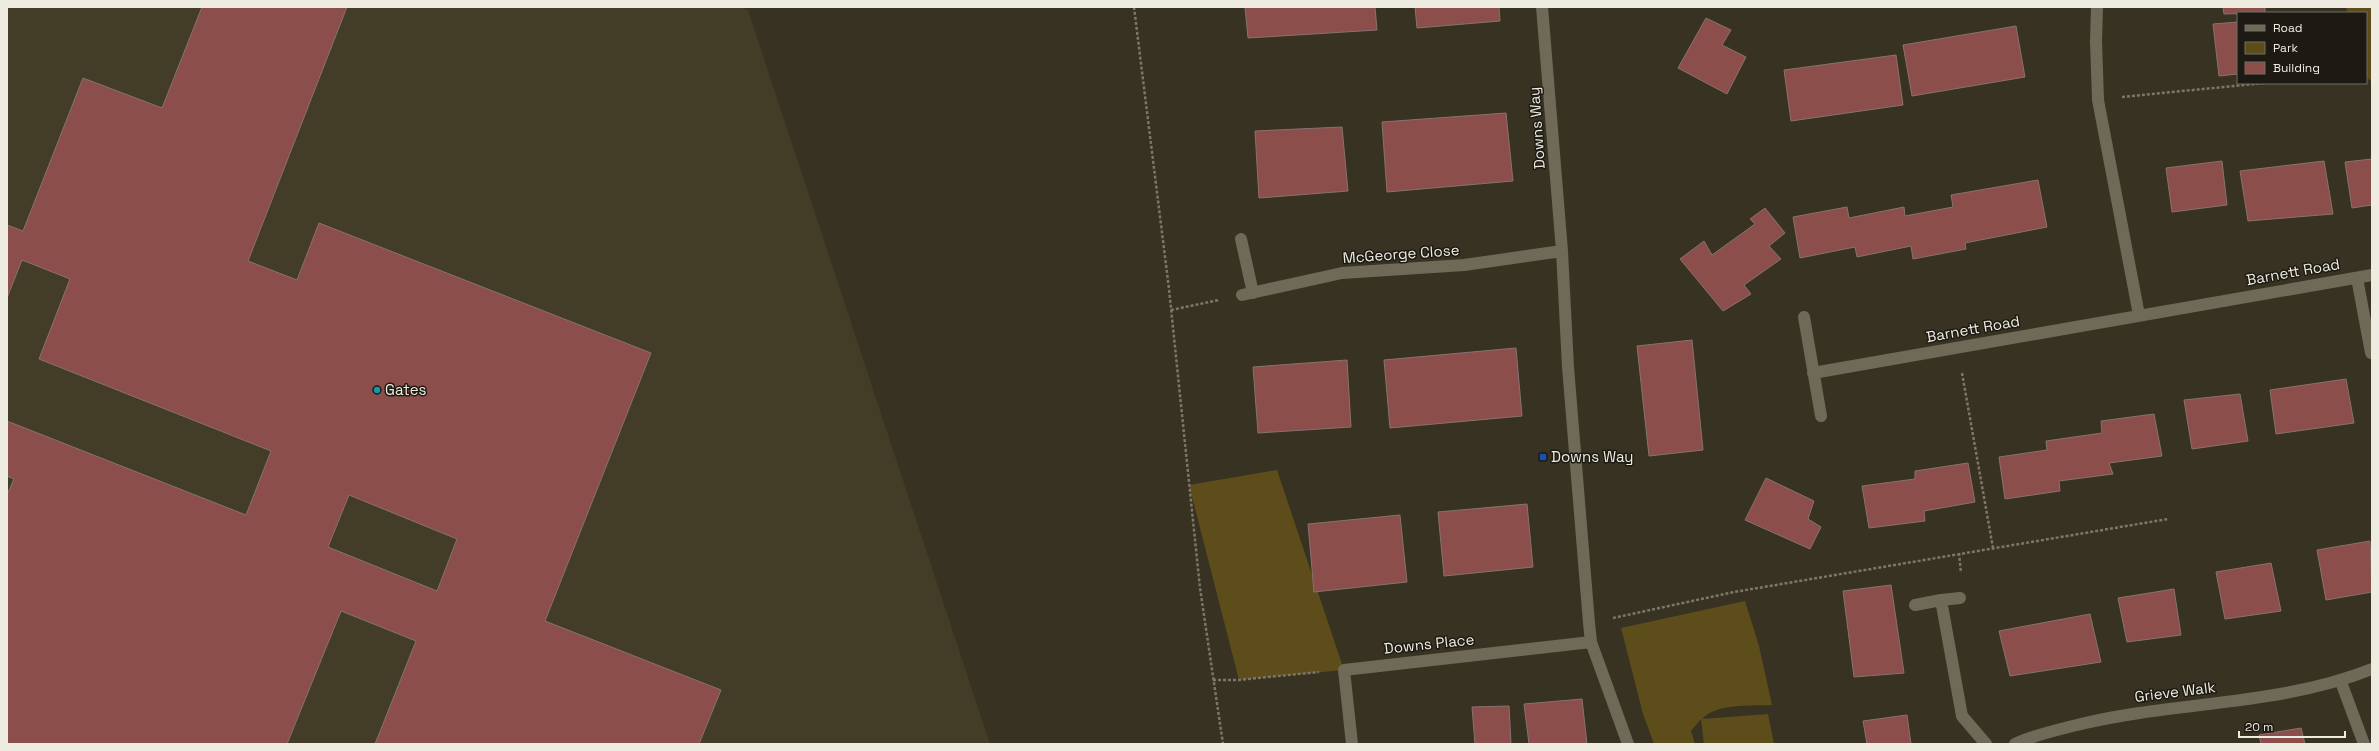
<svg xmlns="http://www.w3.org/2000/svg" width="2379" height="751" font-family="'Space Grotesk',sans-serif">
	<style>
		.built { fill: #433c26 }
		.green { fill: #5c4d1b }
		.building { fill: #8b4e4a; stroke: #887270; fill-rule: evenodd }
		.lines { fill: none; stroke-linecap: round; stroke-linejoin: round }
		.path { stroke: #7c7769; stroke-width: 2.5; stroke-dasharray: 3 2; stroke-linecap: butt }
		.street { stroke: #6f6957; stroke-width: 12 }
		.culture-dot { fill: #0f9aa8; stroke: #1d1a13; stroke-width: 1.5 }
		.transit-dot { fill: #1a4fb4; stroke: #1d1a13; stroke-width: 1.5 }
		.labels { text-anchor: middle; stroke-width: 3; stroke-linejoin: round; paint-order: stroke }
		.street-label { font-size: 15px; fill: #eeebe1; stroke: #1d1a13 }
		.poi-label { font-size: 15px; fill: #eeebe1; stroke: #1d1a13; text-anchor: start }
	</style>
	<rect width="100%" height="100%" fill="#383222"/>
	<path class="built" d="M 7,7 L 741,7 L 748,10 L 990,744 L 7,744 Z"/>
	<path class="green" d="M 2346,7 L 2372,7 L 2372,82 L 2366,77 L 2366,13 L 2347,13 Z
		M 1277,470 L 1344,670 L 1239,680 L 1189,485 Z
		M 1745,601 L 1759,646 L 1772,705 C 1751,706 1717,703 1702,719 L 1768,714 L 1774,744 L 1704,744 L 1701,719 L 1691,731 L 1695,744 L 1654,744 L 1643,714 L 1621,628 Z"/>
	<path class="building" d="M 202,7 L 347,7 L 248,261 L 297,280 L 319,223 L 651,353 L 545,621 L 721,690 L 699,744 L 375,744 L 416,641 L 341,611 L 287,744 L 7,744 L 7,495 L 14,479 L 7,476 L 7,421 L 246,515 L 271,451 L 39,359 L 70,279 L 22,260 L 7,298 L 7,225 L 23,231 L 83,78 L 162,108 ZM 349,495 L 457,539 L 437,591 L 328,547 Z
		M 1245,7 L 1375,7 L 1377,30 L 1248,38 Z
		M 1415,7 L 1499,7 L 1500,21 L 1417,28 Z
		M 2223,7 L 2265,7 L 2265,13 L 2224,14 Z
		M 1706,18 L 1731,30 L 1722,45 L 1746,57 L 1727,94 L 1678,68 Z
		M 2238,22 L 2238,74 L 2219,76 L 2213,24 Z
		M 2016,26 L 2025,77 L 1912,96 L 1903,45 Z
		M 1896,55 L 1903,105 L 1791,121 L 1784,70 Z
		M 1506,113 L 1513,181 L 1387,192 L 1382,122 Z
		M 1342,127 L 1348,191 L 1259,198 L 1255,131 Z
		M 2372,159 L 2372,205 L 2352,208 L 2345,162 Z
		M 2222,161 L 2227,205 L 2172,212 L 2166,168 Z
		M 2324,161 L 2333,214 L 2248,221 L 2240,171 Z
		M 2038,180 L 2047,227 L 1965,243 L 1966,249 L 1913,259 L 1911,246 L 1857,257 L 1855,247 L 1800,258 L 1793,217 L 1847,207 L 1849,218 L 1904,207 L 1905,216 L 1953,207 L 1951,195 Z
		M 1765,208 L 1785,233 L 1769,246 L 1781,259 L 1744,285 L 1751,294 L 1723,311 L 1680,259 L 1704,241 L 1712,255 L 1755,224 L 1750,219 Z
		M 1692,340 L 1703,450 L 1649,456 L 1637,346 Z
		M 1516,348 L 1522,416 L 1390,428 L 1384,360 Z
		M 1347,360 L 1351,427 L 1258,433 L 1253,367 Z
		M 2346,379 L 2354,423 L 2276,434 L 2270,390 Z
		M 2240,394 L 2248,441 L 2192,449 L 2184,400 Z
		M 2154,414 L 2162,456 L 2109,463 L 2113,474 L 2059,481 L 2060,491 L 2005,499 L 1999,457 L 2047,450 L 2046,441 L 2102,433 L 2101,421 Z
		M 1968,463 L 1975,502 L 1924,511 L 1925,521 L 1869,528 L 1862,486 L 1915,479 L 1915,471 Z
		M 1766,478 L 1814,501 L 1808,519 L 1821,527 L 1810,549 L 1745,520 Z
		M 1527,504 L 1533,567 L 1444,576 L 1438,512 Z
		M 1400,515 L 1407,582 L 1314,592 L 1308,524 Z
		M 2370,541 L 2372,592 L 2326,600 L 2317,550 Z
		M 2271,563 L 2281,611 L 2225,619 L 2216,572 Z
		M 1891,585 L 1904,673 L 1854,677 L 1843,591 Z
		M 2174,589 L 2181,635 L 2127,642 L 2118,598 Z
		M 2090,614 L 2101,662 L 2010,676 L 1999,631 Z
		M 1582,699 L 1587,744 L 1529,744 L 1524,704 Z
		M 1509,706 L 1511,744 L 1475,744 L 1472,707 Z
		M 1907,715 L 1911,744 L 1867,744 L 1863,721 Z
		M 2301,728 L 2305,744 L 2261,744 L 2259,735 Z"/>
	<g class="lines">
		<path class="path" d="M 1134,7 L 1169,289 L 1200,588 L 1223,744
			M 2122,97 L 2264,83
			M 1171,310 L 1219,300
			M 1962,373 L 1993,548
			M 1959,553 L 1961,573
			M 1613,618 L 1734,592 L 2168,519
			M 1213,680 L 1239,680 L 1319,672"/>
		<path class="street" d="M 1542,7 L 1562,251 L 1568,367 L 1589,623 L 1591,642 L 1628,744
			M 2097,7 L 2096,41 L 2098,100 L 2139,315
			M 1241,239 L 1253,293
			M 2357,278 L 2371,353
			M 1242,295 L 1342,273 L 1464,265 L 1562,251
			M 1804,317 L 1821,416
			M 1813,373 L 2372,275
			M 1941,600 L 1960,598
			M 1915,605 L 1941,600 L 1962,716 L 1986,744
			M 2341,682 L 2364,744
			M 1352,744 L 1344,670 L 1591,642
			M 2015,744 C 2036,734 2058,730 2081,724 C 2177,701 2279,706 2372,669"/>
	</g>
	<circle class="culture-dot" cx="377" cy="390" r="4"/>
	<rect class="transit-dot" x="1539" y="453" width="8" height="8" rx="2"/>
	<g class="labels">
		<g class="street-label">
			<text transform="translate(1537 128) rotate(-94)" y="5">Downs Way</text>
			<text transform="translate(1401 254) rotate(-4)" y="5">McGeorge Close</text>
			<text transform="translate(2293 272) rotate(-10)" y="5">Barnett Road</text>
			<text transform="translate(1973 329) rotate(-10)" y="5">Barnett Road</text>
			<text transform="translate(1429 644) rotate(-6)" y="5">Downs Place</text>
			<text transform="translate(2175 692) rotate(-7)" y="5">Grieve Walk</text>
		</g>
		<g class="poi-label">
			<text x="385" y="395">Gates</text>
			<text x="1551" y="462">Downs Way</text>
		</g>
	</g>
	<rect width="2379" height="751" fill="none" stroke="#eeebe1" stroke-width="16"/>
	<rect x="2237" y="12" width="130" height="72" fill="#1d1a13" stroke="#716e65"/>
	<rect x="2245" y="25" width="20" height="6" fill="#6f6957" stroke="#716e65"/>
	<text x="2273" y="32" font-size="12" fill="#eeebe1">Road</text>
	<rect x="2245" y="42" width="20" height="12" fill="#5c4d1b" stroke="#716e65"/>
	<text x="2273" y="52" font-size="12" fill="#eeebe1">Park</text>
	<rect x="2245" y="62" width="20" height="12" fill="#8b4e4a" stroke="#716e65"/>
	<text x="2273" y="72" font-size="12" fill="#eeebe1">Building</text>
	<path d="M2239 731v6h106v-6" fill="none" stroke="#eeebe1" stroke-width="2"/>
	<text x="2245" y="731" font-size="12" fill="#eeebe1" stroke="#1d1a13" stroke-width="3" paint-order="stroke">20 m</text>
</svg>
